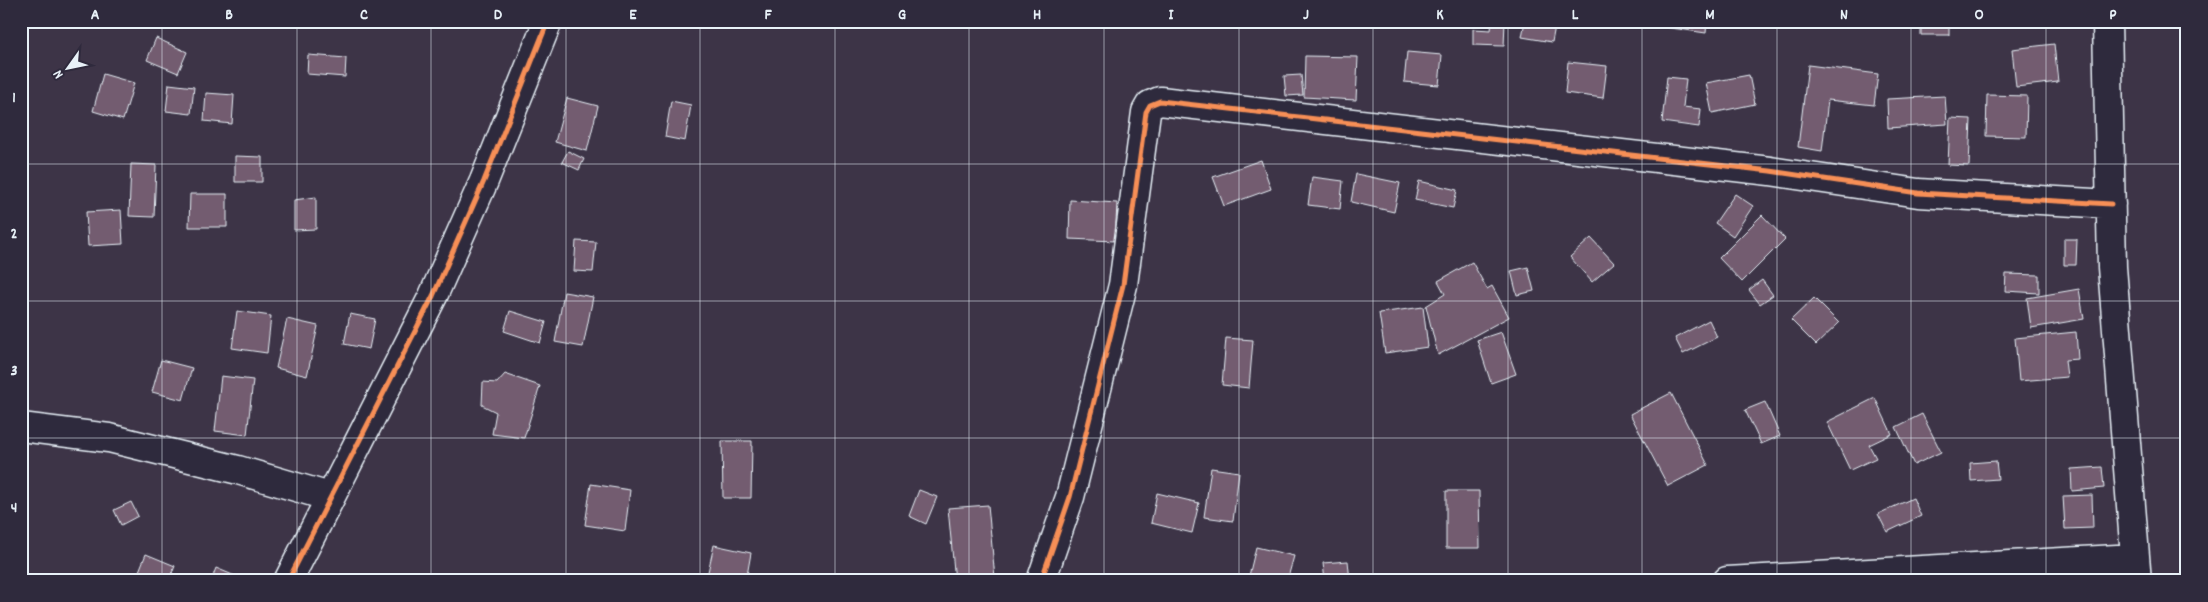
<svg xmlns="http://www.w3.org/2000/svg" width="2208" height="602" font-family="Dekko,sans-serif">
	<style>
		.building { fill: #735c6f; stroke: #e8f1f8 }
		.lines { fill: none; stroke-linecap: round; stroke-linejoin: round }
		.minor-casing { stroke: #e8f1f8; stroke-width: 31 }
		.minor { stroke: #2f2a3d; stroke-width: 28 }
		.cycleway-casing { stroke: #2f2a3d; stroke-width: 8 }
		.cycleway { stroke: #f78f57; stroke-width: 5 }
		.grid { fill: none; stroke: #e8f1f8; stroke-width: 1; stroke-opacity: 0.55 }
		.neatline { fill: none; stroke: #e8f1f8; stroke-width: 2 }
		.grid-label { font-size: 16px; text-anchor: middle; font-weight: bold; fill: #e8f1f8 }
	</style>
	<rect width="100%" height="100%" fill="#3d3447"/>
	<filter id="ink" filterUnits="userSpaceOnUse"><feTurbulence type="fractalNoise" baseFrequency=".02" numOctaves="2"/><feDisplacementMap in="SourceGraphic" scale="10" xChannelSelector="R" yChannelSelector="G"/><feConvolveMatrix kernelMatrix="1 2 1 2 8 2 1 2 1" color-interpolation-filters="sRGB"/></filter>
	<g filter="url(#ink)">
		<path class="building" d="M 1492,21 L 1505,21 L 1504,46 L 1473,45 L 1473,29 L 1491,30 Z
			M 1525,21 L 1556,21 L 1552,42 L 1522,37 Z
			M 1665,21 L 1707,21 L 1706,33 L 1664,27 Z
			M 1921,21 L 1949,21 L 1949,35 L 1921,35 Z
			M 156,38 L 187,52 L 178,73 L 147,60 Z
			M 2054,44 L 2058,82 L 2016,87 L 2012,49 Z
			M 1407,52 L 1442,55 L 1439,85 L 1404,82 Z
			M 308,55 L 346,58 L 345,77 L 307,74 Z
			M 1305,56 L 1358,57 L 1356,100 L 1304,97 Z
			M 1568,62 L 1607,66 L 1603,98 L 1565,93 Z
			M 1808,65 L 1878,74 L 1874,105 L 1828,100 L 1822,151 L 1798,147 Z
			M 103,74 L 134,83 L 123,120 L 93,111 Z
			M 1301,75 L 1303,95 L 1286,96 L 1284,76 Z
			M 1749,75 L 1755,104 L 1712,113 L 1706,83 Z
			M 1667,77 L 1686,79 L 1683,107 L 1701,109 L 1699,127 L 1662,122 Z
			M 169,84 L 194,87 L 191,114 L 166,111 Z
			M 206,93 L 234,95 L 232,124 L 204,121 Z
			M 1987,95 L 2027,96 L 2026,137 L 1986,136 Z
			M 1945,96 L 1947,124 L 1888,128 L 1887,99 Z
			M 567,98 L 598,106 L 587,151 L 555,142 Z
			M 671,101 L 691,105 L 685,141 L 665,137 Z
			M 1950,118 L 1971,119 L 1969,166 L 1948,165 Z
			M 568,151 L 584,159 L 579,170 L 562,162 Z
			M 235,156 L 262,157 L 262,182 L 235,182 Z
			M 1261,160 L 1271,189 L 1224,206 L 1213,177 Z
			M 131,164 L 156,165 L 154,217 L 129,216 Z
			M 1356,174 L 1400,183 L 1394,212 L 1351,202 Z
			M 1312,177 L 1343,181 L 1340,209 L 1308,205 Z
			M 1419,181 L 1457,190 L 1453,208 L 1415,200 Z
			M 190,194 L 227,194 L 227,227 L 189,227 Z
			M 1735,194 L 1753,206 L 1733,236 L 1715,223 Z
			M 316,197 L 316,229 L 294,230 L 294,200 Z
			M 1070,200 L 1117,203 L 1115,241 L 1069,239 Z
			M 121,210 L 123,244 L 88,246 L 86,212 Z
			M 1762,215 L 1785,239 L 1742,282 L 1719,258 Z
			M 1591,238 L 1614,263 L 1592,282 L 1570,257 Z
			M 2064,239 L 2077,239 L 2076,265 L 2064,265 Z
			M 576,241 L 596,242 L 593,272 L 574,271 Z
			M 1472,262 L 1487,289 L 1492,286 L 1509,317 L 1438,355 L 1426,306 L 1445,294 L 1438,281 Z
			M 1528,267 L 1534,291 L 1517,295 L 1511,271 Z
			M 2006,274 L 2039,275 L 2039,293 L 2005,291 Z
			M 1762,280 L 1773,295 L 1760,304 L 1749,290 Z
			M 2079,289 L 2084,319 L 2031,328 L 2027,298 Z
			M 564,292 L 593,297 L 583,347 L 555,342 Z
			M 1814,298 L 1839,323 L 1816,345 L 1791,320 Z
			M 1423,307 L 1428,347 L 1385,353 L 1379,313 Z
			M 237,311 L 271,316 L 267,353 L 232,348 Z
			M 510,311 L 546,322 L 540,343 L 504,331 Z
			M 350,314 L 375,319 L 369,349 L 344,344 Z
			M 287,319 L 318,326 L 307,376 L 276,368 Z
			M 1709,320 L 1717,337 L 1683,354 L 1675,338 Z
			M 1501,332 L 1516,374 L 1491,383 L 1477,340 Z
			M 2076,332 L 2078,359 L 2065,360 L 2067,377 L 2019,381 L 2015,338 Z
			M 1226,338 L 1253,340 L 1249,388 L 1222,385 Z
			M 161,360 L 192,368 L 183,400 L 152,392 Z
			M 505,374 L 540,386 L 524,438 L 492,434 L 496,412 L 482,405 L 483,382 L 497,383 Z
			M 221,376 L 253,380 L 247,435 L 215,431 Z
			M 1671,393 L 1708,465 L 1668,486 L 1630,414 Z
			M 1875,398 L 1892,434 L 1869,445 L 1876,458 L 1850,470 L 1827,422 Z
			M 1765,402 L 1780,436 L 1761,444 L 1745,410 Z
			M 1922,414 L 1941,452 L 1914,465 L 1896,427 Z
			M 722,441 L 752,441 L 751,498 L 723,498 Z
			M 1996,461 L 1998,479 L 1971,481 L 1970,463 Z
			M 2102,467 L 2104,488 L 2072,491 L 2071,469 Z
			M 1211,468 L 1239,472 L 1233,521 L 1204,517 Z
			M 591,484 L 630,490 L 625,531 L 585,525 Z
			M 919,490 L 937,497 L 926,524 L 909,516 Z
			M 1446,491 L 1479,491 L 1480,548 L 1446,548 Z
			M 1157,493 L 1199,503 L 1192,533 L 1151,523 Z
			M 2092,495 L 2093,528 L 2065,529 L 2063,496 Z
			M 1913,498 L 1921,516 L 1887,532 L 1878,514 Z
			M 131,502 L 138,516 L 121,525 L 114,510 Z
			M 988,505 L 995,578 L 955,581 L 948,508 Z
			M 714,545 L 751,553 L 746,581 L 706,581 Z
			M 1256,547 L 1294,556 L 1287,581 L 1248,580 Z
			M 146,554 L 175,566 L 169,581 L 135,581 Z
			M 1348,561 L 1350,581 L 1325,581 L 1323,563 Z
			M 216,568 L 247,581 L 211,581 Z"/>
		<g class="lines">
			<g class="minor-casing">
				<path id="minor" d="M 2107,21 L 2112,267 L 2137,581
					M 21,427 L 109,438 L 238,470 L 330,497
					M 288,581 L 433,296 L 484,181 L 548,21
					M 1041,581 L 1070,497 L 1123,285 L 1146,112 L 1150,105 L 1160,101 L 1770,171 L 1918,193 L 2111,204
					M 1727,581 L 2135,558"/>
			</g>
			<use href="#minor" class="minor"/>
			<g class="cycleway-casing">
				<path id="cycleway" d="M 288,581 L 433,296 L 484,181 L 548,21
					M 1041,581 L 1070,497 L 1123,285 L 1146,112 L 1150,105 L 1160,101 L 1770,171 L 1918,193 L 2111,204"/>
			</g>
			<use href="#cycleway" class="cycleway"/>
		</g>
	</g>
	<path class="grid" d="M 162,21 L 162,581M 297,21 L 297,581M 431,21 L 431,581M 566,21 L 566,581M 700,21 L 700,581M 835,21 L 835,581M 969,21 L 969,581M 1104,21 L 1104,581M 1239,21 L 1239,581M 1373,21 L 1373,581M 1508,21 L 1508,581M 1642,21 L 1642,581M 1777,21 L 1777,581M 1911,21 L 1911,581M 2046,21 L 2046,581M 21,164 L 2187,164M 21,301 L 2187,301M 21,438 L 2187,438"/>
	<rect width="2208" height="602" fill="none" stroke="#2f2a3d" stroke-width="55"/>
	<g transform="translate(68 68) rotate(237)" stroke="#2f2a3d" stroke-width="4" paint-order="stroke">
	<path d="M0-4L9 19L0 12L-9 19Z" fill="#e8f1f8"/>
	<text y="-8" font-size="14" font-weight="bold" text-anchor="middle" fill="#e8f1f8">N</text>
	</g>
	<rect x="28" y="28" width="2152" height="546" class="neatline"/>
	<g class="grid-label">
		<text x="95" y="19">A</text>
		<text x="229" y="19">B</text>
		<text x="364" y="19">C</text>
		<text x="498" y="19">D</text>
		<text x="633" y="19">E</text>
		<text x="768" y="19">F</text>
		<text x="902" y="19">G</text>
		<text x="1037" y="19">H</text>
		<text x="1171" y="19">I</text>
		<text x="1306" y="19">J</text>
		<text x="1440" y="19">K</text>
		<text x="1575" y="19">L</text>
		<text x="1710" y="19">M</text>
		<text x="1844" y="19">N</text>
		<text x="1979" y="19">O</text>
		<text x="2113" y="19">P</text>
		<text x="14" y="102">1</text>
		<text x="14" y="238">2</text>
		<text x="14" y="375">3</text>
		<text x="14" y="512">4</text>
	</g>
</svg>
